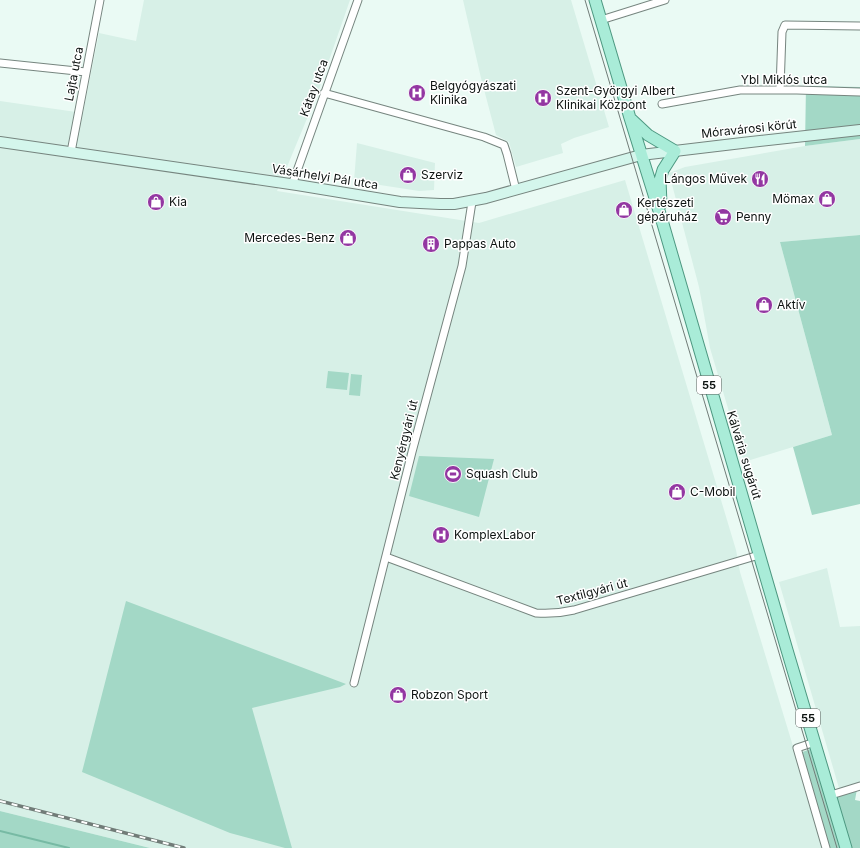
<svg xmlns="http://www.w3.org/2000/svg" width="860" height="848" font-family="Inter,sans-serif">
	<style>
		.built { fill: #d7f0e7 }
		.green { fill: #a3d8c6 }
		.lines { fill: none; stroke-linecap: round; stroke-linejoin: round }
		.stream { stroke: #77baa4; stroke-width: 2 }
		.street-casing { stroke: #76857f; stroke-width: 9 }
		.secondary-casing { stroke: #76857f; stroke-width: 12 }
		.primary-casing { stroke: #4d9881; stroke-width: 13 }
		.street { stroke: #fff; stroke-width: 7 }
		.secondary { stroke: #d4f6ec; stroke-width: 10 }
		.primary { stroke: #a9ecd8; stroke-width: 11 }
		.tram { stroke: #717c78; stroke-width: 1 }
		.rail-casing { stroke: #717c78; stroke-width: 3.5 }
		.rail { stroke: #fff; stroke-width: 2; stroke-dasharray: 6; stroke-linecap: butt }
		.labels { text-anchor: middle; stroke-width: 3; stroke-linejoin: round; paint-order: stroke }
		.shield { fill: #fff; stroke: #565a58; stroke-width: 1 }
		.shield-label { font-size: 11px; font-weight: bold; fill: #0d1311 }
		.street-label { font-size: 12px; fill: #0d1311; stroke: #fff }
		.poi-label { font-size: 12px; fill: #0d1311; stroke: #fff; text-anchor: start }
	</style>
	<rect width="100%" height="100%" fill="#eafaf4"/>
	<path class="built" d="M 144,0 L 350,0 L 318,92 L 277,191 L 479,223 L 625,180 L 736,550 L 740,572 L 824,848 L 150,848 L 0,811 L 0,101 L 83,113 L 99,33 L 136,41 Z
		M 463,0 L 571,0 L 609,127 L 574,138 L 561,144 L 563,153 L 516,167 L 509,142 L 496,135 L 481,78 Z
		M 860,139 L 860,235 L 780,242 L 832,435 L 744,462 L 710,348 L 699,287 L 669,173 L 685,167 L 805,146 Z
		M 357,143 L 435,163 L 434,190 L 419,191 L 354,181 Z
		M 827,568 L 840,627 L 860,626 L 860,789 L 841,795 L 779,582 Z"/>
	<path class="green" d="M 806,86 L 860,87 L 860,139 L 805,146 Z
		M 860,235 L 860,504 L 812,515 L 793,447 L 832,435 L 780,242 Z
		M 328,371 L 349,373 L 347,390 L 326,388 Z
		M 351,374 L 362,375 L 360,396 L 349,395 Z
		M 419,456 L 494,459 L 479,517 L 409,496 Z
		M 126,601 L 346,684 L 340,687 L 252,708 L 292,848 L 285,848 L 230,833 L 82,772 Z
		M 810,749 L 826,800 L 857,789 L 855,800 L 860,801 L 860,848 L 829,848 L 800,753 Z
		M 0,811 L 150,848 L 0,848 Z"/>
	<g class="lines">
		<path class="stream" d="M 0,831 L 69,848"/>
		<g class="street-casing">
			<path id="street" d="M 601,20 L 665,0
				M 0,63 L 86,72
				M 780,89 L 782,32 L 785,25 L 860,26
				M 324,93 L 484,137 L 504,145 L 507,154 L 516,190
				M 662,104 L 740,90 L 797,90 L 860,92
				M 71,152 L 100,0
				M 292,185 L 358,0
				M 386,557 L 536,613 C 549,614 561,613 574,610 L 759,555
				M 354,683 L 412,452 L 462,266 L 472,202
				M 815,742 L 797,748 L 826,848
				M 831,795 L 860,786"/>
		</g>
		<g class="secondary-casing">
			<path id="secondary" d="M 0,142 L 297,185 L 400,202 L 440,204 L 454,204 L 486,198 L 641,155 L 742,143 L 860,130"/>
		</g>
		<g class="primary-casing">
			<path id="primary" d="M 595,0 L 630,118 L 661,217 L 787,650 L 846,848
				M 632,120 L 648,135 L 675,151 L 663,170 L 660,180 L 661,204"/>
		</g>
		<use href="#street" class="street"/>
		<use href="#secondary" class="secondary"/>
		<use href="#primary" class="primary"/>
		<path class="tram" d="M 585,0 L 837,848"/>
		<g class="rail-casing">
			<path id="rail" d="M 0,801 L 184,848"/>
		</g>
		<use href="#rail" class="rail"/>
	</g>
	<defs>
		<g id="hospital-disc" transform="scale(0.9)"><circle r="9.5" fill="#9337a2" stroke="#fff"/><path d="M-5-5h3v3.5h4V-5h3V5h-3V1.5h-4V5h-3Z" fill="#fff"/></g>
		<g id="shop-disc" transform="scale(0.9)"><circle r="9.5" fill="#9337a2" stroke="#fff"/><path d="M-5-2.5h2.3a2.7 3.5 0 0 1 5.4 0H5L5.5 6h-11ZM-1.5-2.5h3a1.5 2.3 0 0 0-3 0Z" fill="#fff"/></g>
		<g id="restaurant-disc" transform="scale(0.9)"><circle r="9.5" fill="#9337a2" stroke="#fff"/><path d="M-5-6h1v4h1v-4h1v4h1v-4h1v5L-1.5 .5V6h-2V.5L-5-1ZM5-6V6H3V1.5H1.5Q1.5-4 5-6Z" fill="#fff"/></g>
		<g id="supermarket-disc" transform="scale(0.9)"><circle r="9.5" fill="#9337a2" stroke="#fff"/><path d="M-6-5.5h2.5l.6 2H6L4.5 2H-2.5L-4.4-4H-6ZM-1.5 3.2a1.3 1.3 0 1 0 .1 0ZM3 3.2a1.3 1.3 0 1 0 .1 0Z" fill="#fff"/></g>
		<g id="building-disc" transform="scale(0.9)"><circle r="9.5" fill="#9337a2" stroke="#fff"/><path d="M-4-6H4V6H1V3H-1V6H-4ZM-2.5-4.3h1.7v1.8h-1.7ZM.8-4.3h1.7v1.8H.8ZM-2.5-1h1.7V.8h-1.7ZM.8-1h1.7V.8H.8Z" fill="#fff"/></g>
		<g id="stadium-disc" transform="scale(0.9)"><circle r="9.5" fill="#9337a2" stroke="#fff"/><path d="M0-5a6.5 5 0 1 0 0 10a6.5 5 0 1 0 0-10ZM-3.5-1.8h7v3.6h-7Z" fill="#fff"/></g>
	</defs>
	<g fill-rule="evenodd">
		<use href="#hospital-disc" x="417" y="93"/>
		<use href="#hospital-disc" x="543" y="98"/>
		<use href="#shop-disc" x="408" y="175"/>
		<use href="#restaurant-disc" x="760" y="179"/>
		<use href="#shop-disc" x="827" y="199"/>
		<use href="#shop-disc" x="156" y="202"/>
		<use href="#shop-disc" x="624" y="210"/>
		<use href="#supermarket-disc" x="723" y="217"/>
		<use href="#shop-disc" x="348" y="238"/>
		<use href="#building-disc" x="431" y="244"/>
		<use href="#shop-disc" x="764" y="305"/>
		<use href="#stadium-disc" x="453" y="474"/>
		<use href="#shop-disc" x="677" y="492"/>
		<use href="#hospital-disc" x="441" y="535"/>
		<use href="#shop-disc" x="398" y="695"/>
	</g>
	<g class="labels">
		<g class="shield">
			<rect x="697" y="376" width="24" height="18" rx="3"/>
			<rect x="796" y="709" width="24" height="18" rx="3"/>
		</g>
		<g class="shield-label">
			<text x="709" y="389">55</text>
			<text x="808" y="722">55</text>
		</g>
		<g class="street-label">
			<text transform="translate(74 74) rotate(-79)" y="4">Lajta utca</text>
			<text x="784" y="84">Ybl Miklós utca</text>
			<text transform="translate(314 88) rotate(-70)" y="4">Kátay utca</text>
			<text transform="translate(749 129) rotate(-6)" y="4">Móravárosi körút</text>
			<text transform="translate(325 177) rotate(9)" y="4">Vásárhelyi Pál utca</text>
			<text transform="translate(404 440) rotate(-76)" y="4">Kenyérgyári út</text>
			<text transform="translate(744 455) rotate(73)" y="4">Kálvária sugárút</text>
			<text transform="translate(592 592) rotate(-15)" y="4">Textilgyári út</text>
		</g>
		<g class="poi-label">
			<text x="430" y="90">Belgyógyászati<tspan x="430" dy="14">Klinika</tspan></text>
			<text x="556" y="95">Szent-Györgyi Albert<tspan x="556" dy="14">Klinikai Központ</tspan></text>
			<text x="421" y="179">Szerviz</text>
			<text x="747" y="183" text-anchor="end">Lángos Művek</text>
			<text x="814" y="203" text-anchor="end">Mömax</text>
			<text x="169" y="206">Kia</text>
			<text x="637" y="207">Kertészeti<tspan x="637" dy="14">gépáruház</tspan></text>
			<text x="736" y="221">Penny</text>
			<text x="335" y="242" text-anchor="end">Mercedes-Benz</text>
			<text x="444" y="248">Pappas Auto</text>
			<text x="777" y="309">Aktív</text>
			<text x="466" y="478">Squash Club</text>
			<text x="690" y="496">C-Mobil</text>
			<text x="454" y="539">KomplexLabor</text>
			<text x="411" y="699">Robzon Sport</text>
		</g>
	</g>
</svg>
